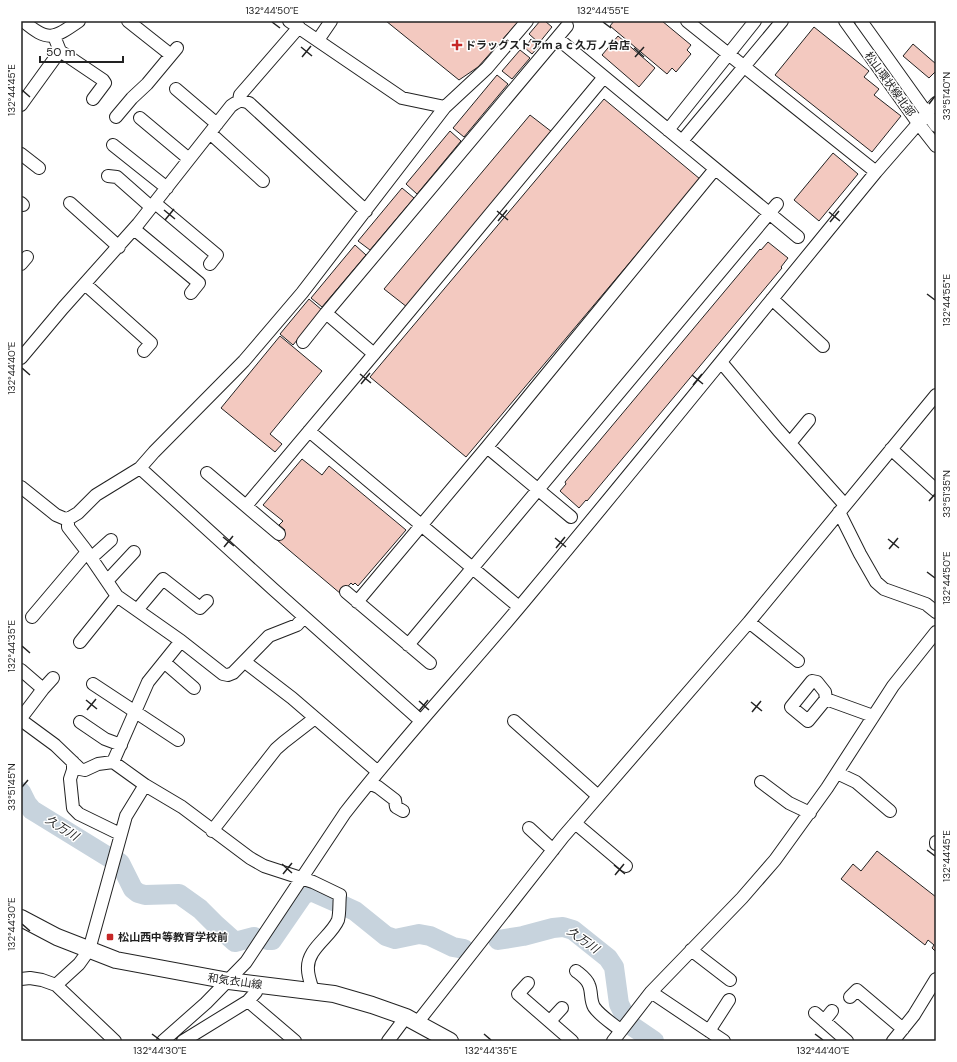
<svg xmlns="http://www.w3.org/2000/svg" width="957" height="1062" font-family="'DM Sans','Noto Sans JP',sans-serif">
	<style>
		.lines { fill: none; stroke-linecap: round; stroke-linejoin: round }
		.river { stroke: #c7d3dd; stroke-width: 20 }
		.building { fill: #f3c9c0; stroke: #222 }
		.minor-casing { stroke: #222; stroke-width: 14 }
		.major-casing { stroke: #222; stroke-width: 18 }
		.minor { stroke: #fff; stroke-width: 12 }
		.major { stroke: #fff; stroke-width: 16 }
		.ticks { fill: none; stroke: #222; stroke-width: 1.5 }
		.poi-dot { fill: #c62828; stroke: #fff; stroke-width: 1.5 }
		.labels { text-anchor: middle; stroke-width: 3; stroke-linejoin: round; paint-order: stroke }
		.poi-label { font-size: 11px; font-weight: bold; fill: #222; stroke: #fff; text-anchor: start }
		.street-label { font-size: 11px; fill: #222; stroke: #fff }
		.water-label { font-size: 12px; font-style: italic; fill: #222; stroke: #fff }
		.neatline { fill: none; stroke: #222; stroke-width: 1.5 }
		.ticks-label { font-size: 10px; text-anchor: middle; fill: #222 }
	</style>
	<rect width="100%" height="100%" fill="#fff"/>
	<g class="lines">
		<path class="river" d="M 21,792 L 27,804 L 32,810 L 110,858
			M 117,861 L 120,863 L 133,889 L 138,893 L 145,895 L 179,894 L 200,909 L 216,925 L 235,942 L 254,937
			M 342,905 L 355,911 L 386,936 L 395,939 L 419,934 L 430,936 L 453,947 L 464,949
			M 267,940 L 272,940 L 303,895 L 311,891 L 336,902
			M 498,940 L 523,936 L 553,928 L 563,927 L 573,930 L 608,958 L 614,967 L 619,1004 L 624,1014
			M 632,1026 L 654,1041"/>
	</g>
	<path class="building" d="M 386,21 L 516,21 L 518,22 L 478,67 L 459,80 Z
		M 540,21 L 545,21 L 552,27 L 539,43 L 529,34 Z
		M 614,21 L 662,21 L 691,45 L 687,50 L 691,54 L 676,72 L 672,68 L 667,74 L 610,26 Z
		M 814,27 L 869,71 L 864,77 L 879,89 L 874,95 L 901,116 L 872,152 L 775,75 Z
		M 618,36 L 655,68 L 639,87 L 602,55 Z
		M 531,39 L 539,46 L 532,54 L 525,48 Z
		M 913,44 L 936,64 L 936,71 L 929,78 L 903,56 Z
		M 520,50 L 530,58 L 512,79 L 502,71 Z
		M 497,75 L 508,84 L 464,137 L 453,128 Z
		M 604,99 L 700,179 L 466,457 L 370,377 Z
		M 530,115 L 552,132 L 407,307 L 384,289 Z
		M 450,131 L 461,141 L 417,194 L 406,184 Z
		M 833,153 L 858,174 L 819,221 L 794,200 Z
		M 402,188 L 414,198 L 370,250 L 358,241 Z
		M 768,242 L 788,258 L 781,267 L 782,268 L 587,501 L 586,500 L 579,508 L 560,491 L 566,484 L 565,482 L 760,249 L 761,250 Z
		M 355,245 L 366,255 L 322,307 L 311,298 Z
		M 309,299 L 322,310 L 293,345 L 280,334 Z
		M 280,336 L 322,371 L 270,434 L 282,444 L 275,452 L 221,408 Z
		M 302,459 L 322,475 L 329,466 L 406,530 L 358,586 L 355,583 L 353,585 L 351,583 L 341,594 L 277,540 L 285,530 L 279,525 L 283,521 L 263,505 Z
		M 877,851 L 936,897 L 936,952 L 932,948 L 934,945 L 928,940 L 925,945 L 841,879 L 853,864 L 861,871 Z"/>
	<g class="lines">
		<g class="minor-casing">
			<path id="minor" d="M 23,21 C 48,42 53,39 79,21
				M 128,21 L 171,55
				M 289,21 L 402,98 L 445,107
				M 687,21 L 876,172
				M 845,21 L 918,123 L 936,146
				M 861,21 L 936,126
				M 557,38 L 798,237
				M 318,40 L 331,21
				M 60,51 L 103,80 L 105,83 L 93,99
				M 176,89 L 217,124
				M 239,101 L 240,95 L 299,27
				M 21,105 L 60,51 L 54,36
				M 116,117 L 132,98 L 147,84 L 177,48
				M 140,118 L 189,159
				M 668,130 L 755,21
				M 210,133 L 263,181
				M 682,141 L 782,21
				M 113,145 L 167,188
				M 21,154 L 39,168
				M 108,176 L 117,177 L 151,207
				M 21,203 L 23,205
				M 70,203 L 119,247
				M 155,203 L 217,255 L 210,264
				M 134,229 L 199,283 L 191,293
				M 21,264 L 27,257
				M 85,284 L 151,343 L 144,351
				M 772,299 L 823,346
				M 303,342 L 326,313
				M 374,354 L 326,313 L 567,26
				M 21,358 L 63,308 L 138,224 L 231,106 C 238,101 241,99 249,103 L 366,211
				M 721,362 L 778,430 L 845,505
				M 309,431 L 519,607
				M 790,443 L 809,420
				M 487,447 L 571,517
				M 891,449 L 936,490
				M 207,473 L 279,534
				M 21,487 L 56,515 L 63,518 L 68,519 L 78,513 L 96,495 L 140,468
				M 246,506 L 374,354 L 604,77
				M 839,512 L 860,554 L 876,582 L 884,589 L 926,604 L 936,612
				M 68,519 L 68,527 L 85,549 L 117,596 L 181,641 L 148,682 L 113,762 L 145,785
				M 91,558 L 111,540
				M 107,581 L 134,552
				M 346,592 L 430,663
				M 357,602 L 487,447 L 715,169
				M 137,610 L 163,579 L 200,608 L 207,601
				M 32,617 L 87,552
				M 749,622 L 798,661
				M 181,641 L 223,674 L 228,675 L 233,673 L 269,636 L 297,625 L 304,617
				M 80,642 L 117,596
				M 408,645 L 777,204
				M 164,662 L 194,688
				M 245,662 L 292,698 L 378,772
				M 21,670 L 43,689
				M 93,684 L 178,740
				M 826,699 L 825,692 L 817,682 L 812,681 L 791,707 L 808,721 L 826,699 L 873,716
				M 21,718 L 43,689 L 53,678
				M 21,720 L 55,745 L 80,769 L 85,770 L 98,764 L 113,762
				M 421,721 L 273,589 L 140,468 L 154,452 L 244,361 L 302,293 L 445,107 L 487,68 L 527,21
				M 514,721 L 598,796
				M 80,722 L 105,739 L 121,745
				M 73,762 L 73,770 L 70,779 L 73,808 L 79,814 L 120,834
				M 837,773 L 856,782 L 890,811
				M 761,782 L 789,803 L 810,813
				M 369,783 L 378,787 L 395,800 L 396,807 L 403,811
				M 575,823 L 626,866
				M 529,828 L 553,850
				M 212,831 L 276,749 L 284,742 L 315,718
				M 936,842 L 936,844
				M 691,950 L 730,980
				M 576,971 C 581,975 587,979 589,985 C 592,992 590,1000 594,1007 C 600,1016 612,1023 620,1030
				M 21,979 L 30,978 L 42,980 L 56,985 L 115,1041
				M 528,983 L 518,994 L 572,1041
				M 56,985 L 79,964 L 89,950 L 126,816 L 145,785 L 182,807 L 250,858 L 264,866 L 313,882 L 340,895 C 339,902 340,912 338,920 C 331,937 306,949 308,970 C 308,976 311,984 313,991
				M 651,992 L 724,1041
				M 850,997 L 857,990 L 903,1029
				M 248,1001 L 295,1041
				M 815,1013 L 847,1041
				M 550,1021 L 562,1008
				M 824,1021 L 832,1011
				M 417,1023 L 563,837 L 749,622 L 936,395
				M 709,1031 L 729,1000
				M 163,1041 L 206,1003 L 246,962 L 345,813 C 404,737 470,667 531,593 C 647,454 761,312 876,172 L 936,103
				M 183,1041 L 248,1001 L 256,992 L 258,984
				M 388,1041 L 406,1017
				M 613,1041 L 651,992 L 742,898 L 775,860 L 827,788 L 893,686 L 936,632
				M 893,1041 L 914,1015 L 936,979"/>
		</g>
		<g class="major-casing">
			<path id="major" d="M 21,918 L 57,937 L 116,960 L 229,981 L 334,994 L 372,1005 L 406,1017 L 450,1041"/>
		</g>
		<use href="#minor" class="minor"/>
		<use href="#major" class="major"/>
	</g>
	<path class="ticks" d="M 272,22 L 280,28M 603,22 L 611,28M 301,47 L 312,56M 634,48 L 644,57M 302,57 L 311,46M 635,57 L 644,47M 22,90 L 30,97M 929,104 L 935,96M 164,210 L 175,219M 497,211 L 508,220M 829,212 L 840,221M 165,220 L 174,209M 498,221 L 507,210M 830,222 L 839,211M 927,294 L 935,300M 22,368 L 30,375M 360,374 L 371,383M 692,375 L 703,384M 361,384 L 370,373M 693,385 L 702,374M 929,501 L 935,494M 223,537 L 234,546M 555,538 L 566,547M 888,539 L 899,548M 224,547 L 233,536M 556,548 L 565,537M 889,549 L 898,538M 927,572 L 935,578M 22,646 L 30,653M 86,700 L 97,709M 419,701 L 429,710M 751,702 L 762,711M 87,710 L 96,699M 419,711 L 428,700M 752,712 L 761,701M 22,787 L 28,780M 927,850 L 935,856M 282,864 L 292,873M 614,865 L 625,874M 283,874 L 292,863M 615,875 L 624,864M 22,924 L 30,931M 152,1034 L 160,1040M 484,1034 L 491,1040M 815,1034 L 823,1040"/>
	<g class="poi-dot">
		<path d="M455 39h4v4h4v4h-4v4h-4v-4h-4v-4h4z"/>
		<rect x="106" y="933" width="8" height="8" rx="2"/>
	</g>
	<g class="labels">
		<g class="poi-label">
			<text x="465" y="49">ドラッグストアｍａｃ久万ノ台店</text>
			<text x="118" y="941">松山西中等教育学校前</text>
		</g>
		<g class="street-label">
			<text transform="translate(890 84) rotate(54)" y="4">松山環状線北部</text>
			<text transform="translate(235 981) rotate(8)" y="4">和気衣山線</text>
		</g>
		<g class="water-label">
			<text transform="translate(62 828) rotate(32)" y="4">久万川</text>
			<text transform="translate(583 940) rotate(35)" y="4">久万川</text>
		</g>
	</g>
	<rect width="957" height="1062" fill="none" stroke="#ffffff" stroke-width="44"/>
	<path d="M40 56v6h83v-6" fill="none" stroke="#222222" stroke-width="2"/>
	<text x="46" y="56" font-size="12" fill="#222222" stroke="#ffffff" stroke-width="3" paint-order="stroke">50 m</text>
	<rect x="22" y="22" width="913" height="1018" class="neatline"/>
	<g class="ticks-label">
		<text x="272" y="14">132°44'50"E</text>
		<text x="603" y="14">132°44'55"E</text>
		<text transform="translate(11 90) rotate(-90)" y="4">132°44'45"E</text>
		<text transform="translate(946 96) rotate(-90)" y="4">33°51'40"N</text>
		<text transform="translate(946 300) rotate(-90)" y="4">132°44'55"E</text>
		<text transform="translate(11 368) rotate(-90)" y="4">132°44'40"E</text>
		<text transform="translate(946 494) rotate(-90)" y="4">33°51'35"N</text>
		<text transform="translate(946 578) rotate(-90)" y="4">132°44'50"E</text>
		<text transform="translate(11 646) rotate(-90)" y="4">132°44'35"E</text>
		<text transform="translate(11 787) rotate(-90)" y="4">33°51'45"N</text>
		<text transform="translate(946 856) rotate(-90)" y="4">132°44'45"E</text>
		<text transform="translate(11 924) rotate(-90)" y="4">132°44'30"E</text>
		<text x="160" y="1054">132°44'30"E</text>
		<text x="491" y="1054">132°44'35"E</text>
		<text x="823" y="1054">132°44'40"E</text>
	</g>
</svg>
